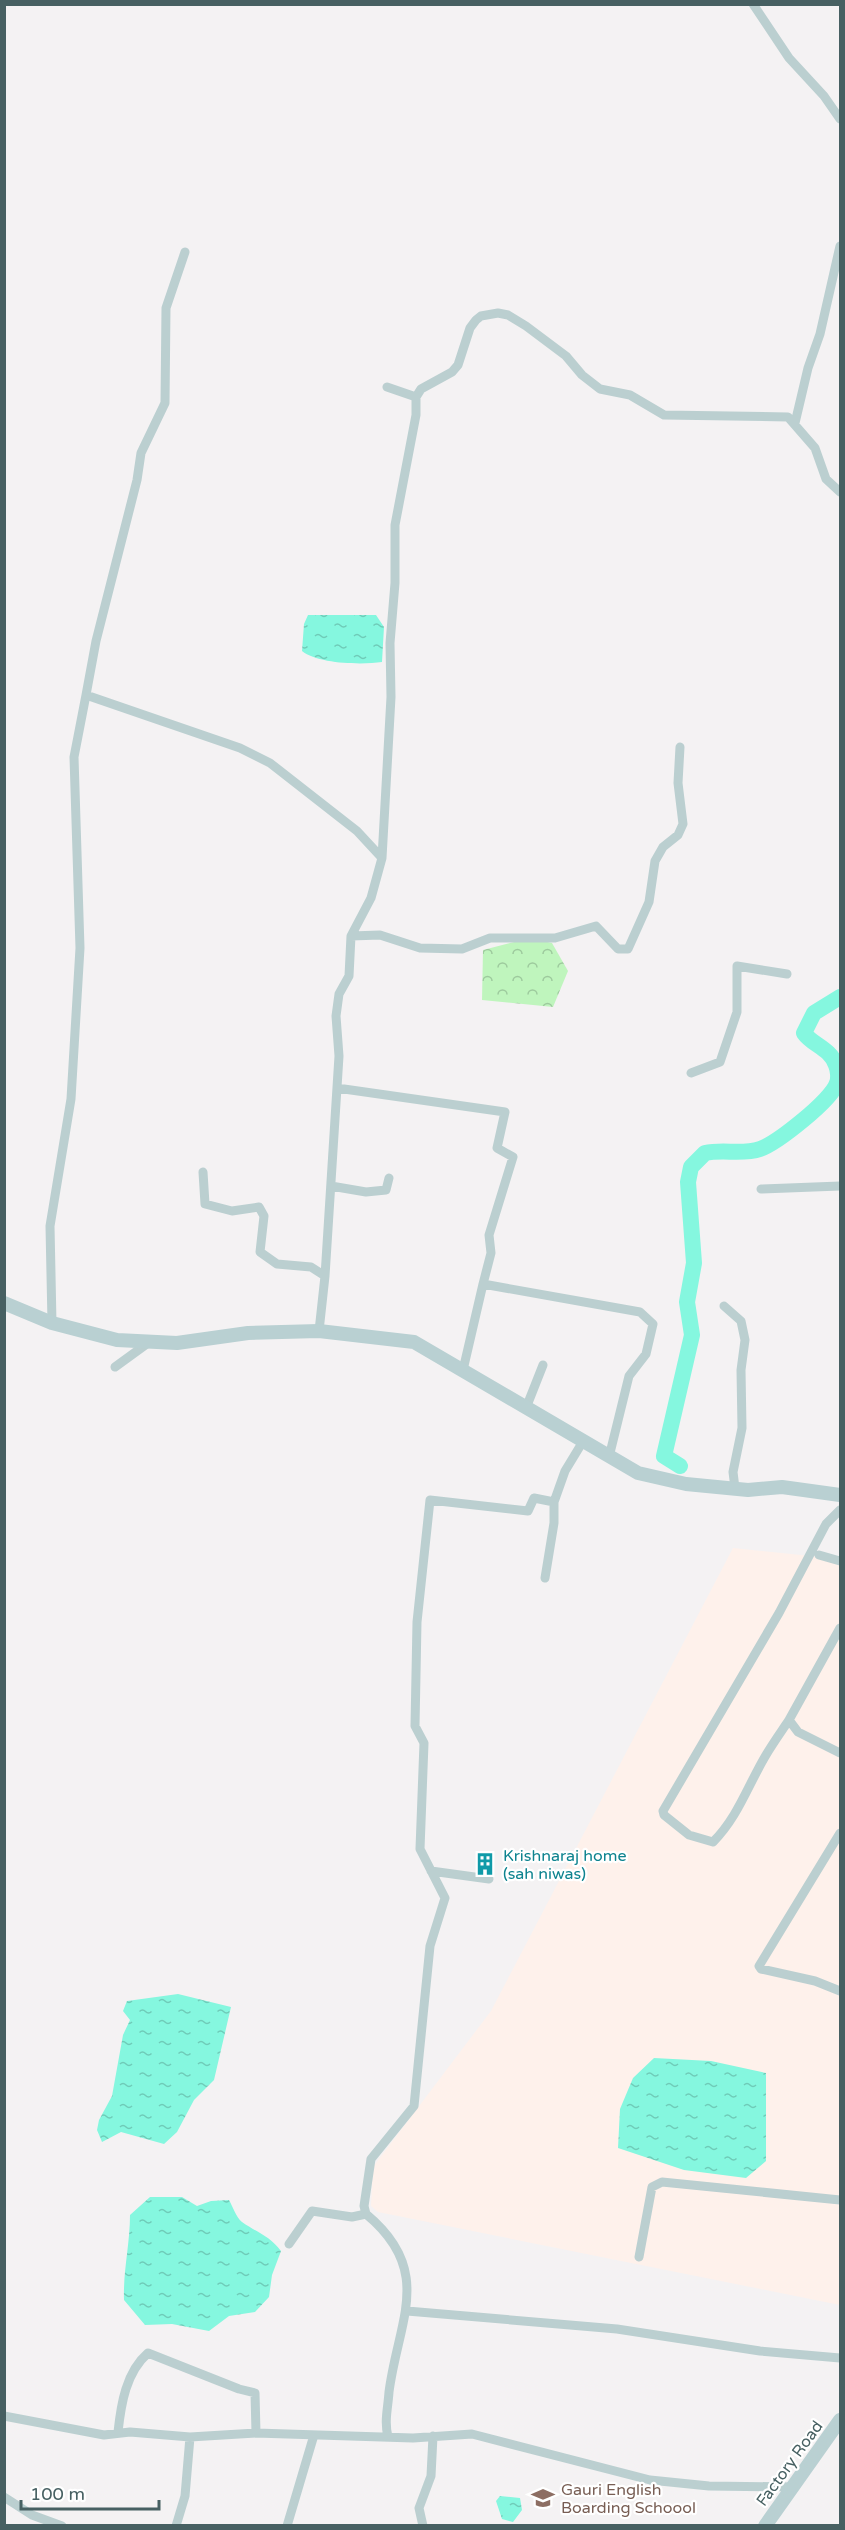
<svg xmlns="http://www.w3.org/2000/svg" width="845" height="2530" font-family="'Varela Round',sans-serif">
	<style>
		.commercial { fill: #fef1eb }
		.forest { fill: url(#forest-crowns) }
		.water { fill: url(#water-ripples) }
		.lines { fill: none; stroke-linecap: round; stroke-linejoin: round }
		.river { stroke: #85f7df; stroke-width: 16 }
		.minor { stroke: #bbcfd0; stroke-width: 9 }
		.secondary { stroke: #b9d0d2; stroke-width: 14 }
		.labels { text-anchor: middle; stroke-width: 4.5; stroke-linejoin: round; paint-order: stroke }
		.culture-label { font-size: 16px; fill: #0d838f; stroke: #fff; text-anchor: start }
		.street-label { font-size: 16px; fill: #476062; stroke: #fff }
		.education-label { font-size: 16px; fill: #785e54; stroke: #fff; text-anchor: start }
	</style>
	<defs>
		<pattern id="forest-crowns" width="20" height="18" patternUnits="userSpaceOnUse" patternTransform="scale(1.5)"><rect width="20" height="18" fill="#bff5bd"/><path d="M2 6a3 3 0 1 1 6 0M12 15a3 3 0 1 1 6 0" fill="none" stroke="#9dca9d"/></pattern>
		<pattern id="water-ripples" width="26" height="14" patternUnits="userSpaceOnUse" patternTransform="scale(1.5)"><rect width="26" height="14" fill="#85f7df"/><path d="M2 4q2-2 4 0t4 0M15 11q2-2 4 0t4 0" fill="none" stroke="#6fcbb8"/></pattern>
	</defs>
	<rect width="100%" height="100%" fill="#f4f2f3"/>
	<path class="commercial" d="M 733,1548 L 840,1559 L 840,2305 L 378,2212 L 371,2206 L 373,2167 L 491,2011 Z"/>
	<path class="forest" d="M 530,938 L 552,943 L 568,971 L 553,1007 L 482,1000 L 483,950 Z"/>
	<path class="water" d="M 308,615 L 376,615 L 384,627 L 382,662 C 362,665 318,664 302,651 L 304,624 Z
		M 178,1994 L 231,2007 L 214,2080 L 194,2100 L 177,2132 L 164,2144 L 121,2132 L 102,2142 L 97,2130 L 99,2120 L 112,2096 L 123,2035 L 130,2020 L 123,2011 L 127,2001 Z
		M 654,2058 L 711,2061 L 766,2073 L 766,2161 L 746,2178 L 684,2170 L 618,2148 L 620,2109 L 633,2078 Z
		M 150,2197 L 182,2197 L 197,2206 L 211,2201 L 229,2200 C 233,2207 236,2217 242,2222 C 256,2232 270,2236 281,2251 L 272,2275 L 269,2297 L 255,2312 L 229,2316 L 209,2331 L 172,2324 L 145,2325 L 124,2300 C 123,2271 130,2244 130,2215 Z
		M 500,2496 L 520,2498 L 522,2510 L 513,2522 L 502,2519 L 496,2501 Z"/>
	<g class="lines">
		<path class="river" d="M 680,1466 L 664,1456 L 692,1335 L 687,1302 L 694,1263 L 688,1182 L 691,1167 L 705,1153 C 723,1149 743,1155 760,1149 C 777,1143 832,1100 837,1083 C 839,1078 838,1070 836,1065 C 830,1048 812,1045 804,1033 L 814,1013 L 840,997"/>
		<path class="minor" d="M 753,4 L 789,58 L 824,96 L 840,119
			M 185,252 L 166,308 L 165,403 L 141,453 L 137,480 L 96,641 L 86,695 L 240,748 L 270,763 L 357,831 L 382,858
			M 416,397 L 421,389 L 452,372 L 458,365 L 470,328 L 476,320 L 481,316 L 498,313 L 508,315 L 526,326 L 566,356 L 582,375 L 600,389 L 630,395 L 664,415 L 788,417 L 815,448 L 826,479 L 840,492
			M 795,423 L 808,368 L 820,334 L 840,246
			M 351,936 L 380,935 L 420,948 L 462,949 L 490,938 L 555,938 L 596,926 L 618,949 L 628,949 L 649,902 L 655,861 L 663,847 L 678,835 L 683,824 L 678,783 L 680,747
			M 691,1073 L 720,1062 L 737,1012 L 737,966 L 787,974
			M 337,1088 L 505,1112 L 497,1148 L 513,1157 L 489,1235 L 491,1253 L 483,1284
			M 203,1172 L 205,1204 L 232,1211 L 259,1207 L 264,1216 L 260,1252 L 277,1264 L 311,1267 L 325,1276
			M 331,1186 L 366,1192 L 386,1190 L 389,1178
			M 761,1189 L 840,1186
			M 724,1306 L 741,1321 L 745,1340 L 741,1370 L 742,1428 L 733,1472 L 735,1488
			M 52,1323 L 50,1226 L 71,1099 L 80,948 L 74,757 L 86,695
			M 319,1331 L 325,1276 L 339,1056 L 336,1016 L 339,994 L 349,976 L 351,936 L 371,898 L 382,858 L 391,697 L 390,643 L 395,583 L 395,525 L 416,415 L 416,397 L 387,387
			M 115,1367 L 148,1343
			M 463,1370 L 483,1284 L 640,1312 L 653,1324 L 646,1354 L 629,1376 L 609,1457
			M 526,1408 L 543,1365
			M 819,1555 L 840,1561
			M 545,1578 L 554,1523 L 554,1502 L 565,1471 L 582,1443
			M 840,1628 L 789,1720 L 798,1732 L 840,1753
			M 789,1720 C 781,1732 773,1743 766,1755 C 748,1785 738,1817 713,1842 L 689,1835 L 664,1815 L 663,1811 L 779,1613 L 826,1524 L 840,1510
			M 840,1833 L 759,1966 L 761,1969 L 815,1981 L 840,1991
			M 431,1871 L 489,1879
			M 366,2214 C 435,2271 398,2321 389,2392 C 388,2408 384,2421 388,2437
			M 289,2244 L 312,2211 L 352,2217 L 366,2214 L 364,2206 L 371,2159 L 414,2106 L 430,1946 L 445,1898 L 420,1849 L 424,1743 L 415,1726 L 417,1622 L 430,1500 L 528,1511 L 534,1498 L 554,1502
			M 639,2257 L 652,2187 L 662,2182 L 840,2200
			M 407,2311 L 617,2329 L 760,2351 L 840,2358
			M 4,2416 L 104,2435 L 130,2432 L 190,2437 L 256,2433 L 413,2438 L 472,2434 L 650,2480 L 709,2486 L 794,2487
			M 118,2432 C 121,2404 126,2372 148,2353 L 239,2389 L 255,2393 L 256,2433
			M 4,2497 L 32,2515 L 62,2526
			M 176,2526 L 185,2496 L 190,2437
			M 287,2526 L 314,2435
			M 423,2526 L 419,2508 L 431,2476 L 433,2436"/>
		<path class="secondary" d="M 4,1303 L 52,1323 L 117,1340 L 177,1343 L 248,1333 L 319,1331 L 414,1342 L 638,1473 L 686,1484 L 748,1490 L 782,1487 L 840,1495
			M 765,2526 L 840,2420"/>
	</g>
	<defs>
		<g id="building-bare" transform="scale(1.8)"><path d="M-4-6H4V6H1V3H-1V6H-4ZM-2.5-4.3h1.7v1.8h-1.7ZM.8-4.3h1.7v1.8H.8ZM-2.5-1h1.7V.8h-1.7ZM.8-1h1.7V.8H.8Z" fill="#0f9aa8" stroke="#fff" stroke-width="2.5" paint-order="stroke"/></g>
		<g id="school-bare" transform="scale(1.8)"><path d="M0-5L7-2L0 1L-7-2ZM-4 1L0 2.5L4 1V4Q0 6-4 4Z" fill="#8d6e63" stroke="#fff" stroke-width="2.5" paint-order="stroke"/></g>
	</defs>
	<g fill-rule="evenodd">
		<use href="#building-bare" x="485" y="1864"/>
		<use href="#school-bare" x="543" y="2498"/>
	</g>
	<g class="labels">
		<g class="culture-label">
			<text x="503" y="1861">Krishnaraj home<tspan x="503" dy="18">(sah niwas)</tspan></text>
		</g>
		<g class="street-label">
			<text transform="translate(789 2463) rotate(-54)" y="6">Factory Road</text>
		</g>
		<g class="education-label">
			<text x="561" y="2495">Gauri English<tspan x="561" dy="18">Boarding Schoool</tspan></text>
		</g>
	</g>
	<rect width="845" height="2530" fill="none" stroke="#476062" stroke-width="12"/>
	<path d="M21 2500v9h138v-9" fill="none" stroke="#476062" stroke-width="3"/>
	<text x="30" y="2500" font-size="18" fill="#476062" stroke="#ffffff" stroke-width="4.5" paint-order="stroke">100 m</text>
</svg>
